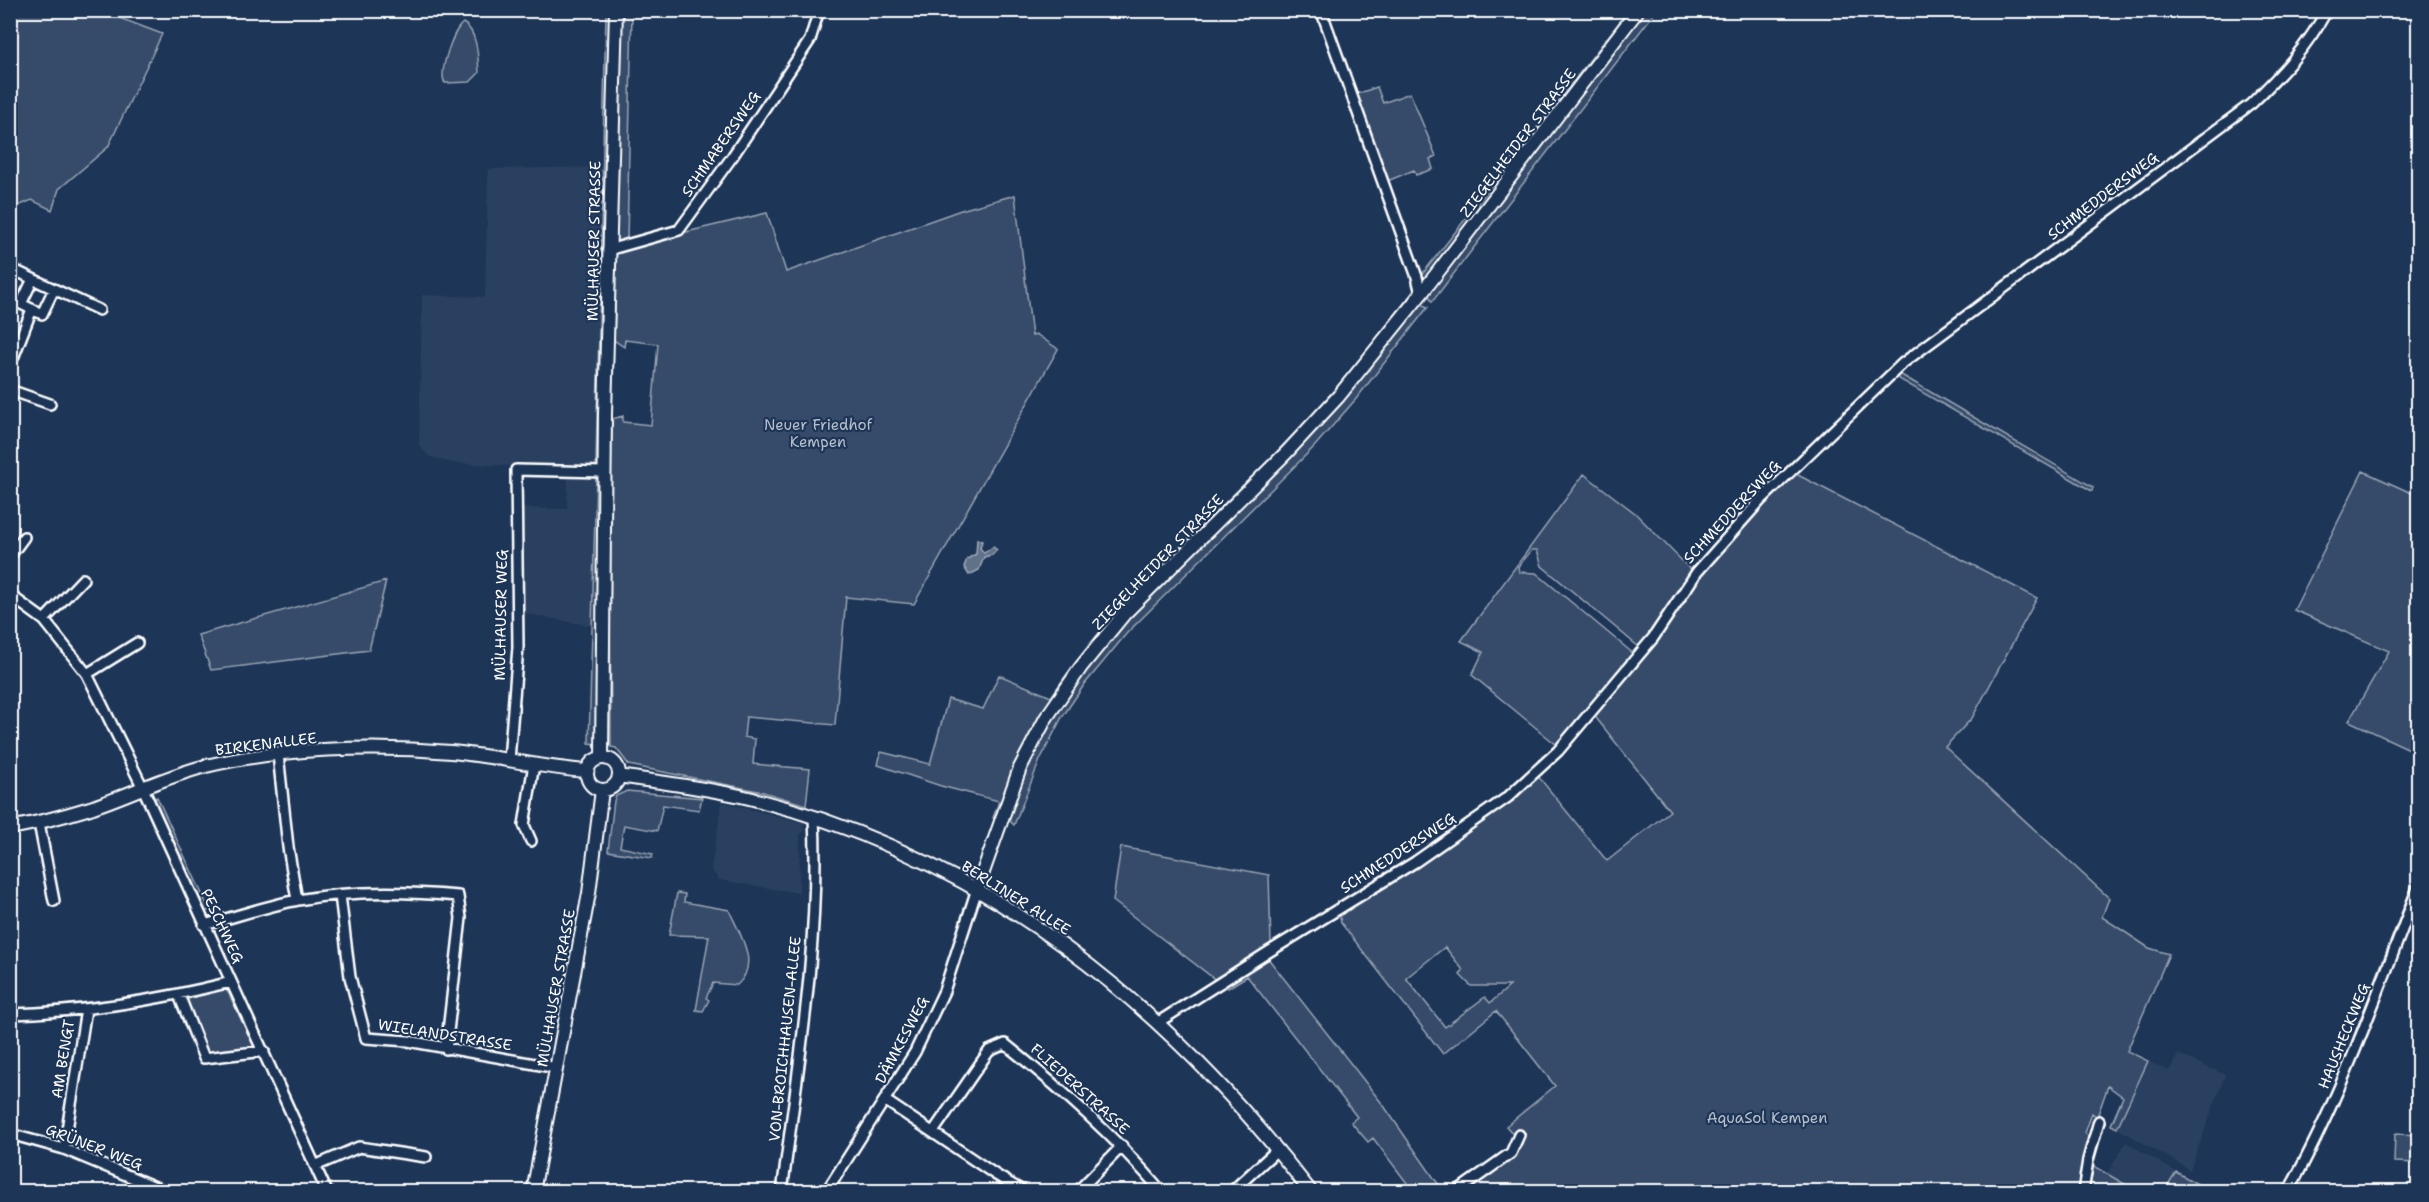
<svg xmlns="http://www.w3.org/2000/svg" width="2429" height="1202" font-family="'Shantell Sans',sans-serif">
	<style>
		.built { fill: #2a4161 }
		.green { fill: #364b69; stroke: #9aa5b4; stroke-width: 1.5; fill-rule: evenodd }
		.water { fill: #617289; stroke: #a0aab8; stroke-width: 1.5 }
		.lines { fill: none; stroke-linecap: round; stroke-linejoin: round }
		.minor-casing { stroke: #fff; stroke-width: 14 }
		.tertiary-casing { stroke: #fff; stroke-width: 16 }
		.minor { stroke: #1d3557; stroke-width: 9 }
		.tertiary { stroke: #1d3557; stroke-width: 12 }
		.labels { text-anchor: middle; stroke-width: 4.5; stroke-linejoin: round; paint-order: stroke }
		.street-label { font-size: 15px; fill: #fff; stroke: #1d3557 }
		.park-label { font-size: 15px; fill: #b9c0ca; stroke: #1d3557 }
	</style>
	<rect width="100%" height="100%" fill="#1d3557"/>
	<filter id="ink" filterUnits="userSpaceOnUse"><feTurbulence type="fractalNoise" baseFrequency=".0167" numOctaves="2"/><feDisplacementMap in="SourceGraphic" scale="12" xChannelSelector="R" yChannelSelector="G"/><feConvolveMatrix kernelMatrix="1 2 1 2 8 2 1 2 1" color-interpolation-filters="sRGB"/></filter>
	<g filter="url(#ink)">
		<path class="built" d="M 603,167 L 596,470 L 452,463 L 428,456 L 419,445 L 422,295 L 485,297 L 488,169 Z
			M 568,474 L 596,475 L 592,626 L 522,613 L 519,508 L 567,509 Z
			M 722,802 L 804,823 L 804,831 L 800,835 L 799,893 L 719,880 L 711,869 Z
			M 2178,1054 L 2225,1075 L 2190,1170 L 2117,1128 L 2148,1061 L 2169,1071 Z
			M 2126,1142 L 2176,1172 L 2164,1192 L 2137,1191 L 2107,1174 Z"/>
		<path class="green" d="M 11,10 L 101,11 L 162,34 L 108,147 L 59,189 L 52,210 L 32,200 L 11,209 Z
			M 611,10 L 601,456 L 596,463 L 606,11 Z
			M 621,11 L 632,11 L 627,240 L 616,241 Z
			M 1628,11 L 1633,11 L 1425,280 L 1423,281 L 1420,277 Z
			M 1645,11 L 1656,11 L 1432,302 L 1428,293 Z
			M 463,23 C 478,31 478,58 479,73 L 470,82 L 445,83 C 438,73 453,30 463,23 Z
			M 1377,87 L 1383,103 L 1410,93 L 1436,156 L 1430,159 L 1433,169 L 1416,175 L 1414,170 L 1385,182 L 1354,95 Z
			M 1015,195 L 1032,336 L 1036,334 L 1058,349 L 914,604 L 846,597 L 835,725 L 746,717 L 744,737 L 755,739 L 753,764 L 810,769 L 806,805 L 763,792 L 629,765 L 616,748 L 611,747 L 610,564 L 612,419 L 623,416 L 623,422 L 651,425 L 658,344 L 625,340 L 624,347 L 614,340 L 616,252 L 678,234 L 767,213 L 786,272 L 961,210 Z
			M 1415,289 L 1412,298 L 1340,387 L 1074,669 L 996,819 L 993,818 L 999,801 L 941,786 L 878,765 L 881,752 L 930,764 L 948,699 L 983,709 L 999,675 L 1051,697 C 1117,597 1210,522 1292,436 C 1337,390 1376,339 1415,289 Z
			M 1421,304 L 1428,307 L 1356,399 L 1314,447 L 1127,633 L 1084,685 L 1061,719 L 1040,760 L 1014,825 C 1011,822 1009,822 1009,818 C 1005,796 1063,698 1078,678 C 1092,659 1108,642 1122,624 Z
			M 1898,373 L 2093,487 L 2092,491 L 1894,376 Z
			M 2363,471 L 2418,496 L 2418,753 L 2349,721 L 2389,651 L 2294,610 Z
			M 1794,473 L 2037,598 L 1972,718 L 1945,747 L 2109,898 L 2102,917 L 2149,948 L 2169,954 L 2127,1051 L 2148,1061 L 2117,1128 L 2111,1125 L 2123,1097 L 2108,1086 L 2097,1117 L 2092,1113 L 2085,1133 L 2088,1136 C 2088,1155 2080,1172 2080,1191 L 1465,1191 L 1516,1152 L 1522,1137 L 1514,1135 L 1506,1126 L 1555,1086 L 1496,1011 L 1443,1054 L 1341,923 L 1339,912 L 1392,881 L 1506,805 L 1538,776 L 1607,861 L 1670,811 L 1593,714 C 1657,630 1718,546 1794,473 ZM 1445,947 L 1463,970 L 1460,975 L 1471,986 L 1510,986 L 1490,1003 L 1485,997 L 1445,1027 L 1406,978 Z
			M 1584,474 L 1635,513 L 1693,572 L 1652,635 L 1640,648 L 1542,566 L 1537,550 L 1532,550 L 1518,567 L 1519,572 L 1536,573 L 1635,655 L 1558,746 L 1472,675 L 1483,652 L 1461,641 Z
			M 596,475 L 600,480 L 596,744 L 589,743 Z
			M 386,581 L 369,650 L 211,670 L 198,635 Z
			M 627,791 L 702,798 L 699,810 L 663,805 L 657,831 L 624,825 L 620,847 L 653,854 L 652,858 L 608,851 L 614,801 L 616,796 Z
			M 157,797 L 210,911 L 205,911 L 153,800 Z
			M 1121,847 L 1269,875 L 1271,945 L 1216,980 L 1113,901 Z
			M 2418,870 L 2418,879 L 2370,1006 L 2320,1123 Z
			M 677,893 L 685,894 L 684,902 L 729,910 C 739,933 761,964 737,985 L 713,983 L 706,998 L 709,1000 L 703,1011 L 696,1010 L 709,936 L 669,935 Z
			M 1267,957 L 1384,1106 L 1443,1191 L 1413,1191 L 1373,1138 L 1368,1142 L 1351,1122 L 1357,1117 L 1247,976 L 1228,988 L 1223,984 Z
			M 221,990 L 226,990 L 229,994 L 255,1049 L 206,1053 L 185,1000 Z
			M 2395,1134 L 2418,1135 L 2418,1163 L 2394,1162 Z
			M 2093,1166 L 2137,1191 L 2092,1191 L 2090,1186 Z
			M 2176,1172 L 2210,1191 L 2164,1191 Z"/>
		<path class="water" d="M 977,539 L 982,541 L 980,548 L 984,553 L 993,547 L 997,550 L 992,555 L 984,557 L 979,570 L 969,575 L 964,567 L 967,559 L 976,554 Z"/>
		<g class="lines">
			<g class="minor-casing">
				<path id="minor" d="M 1321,10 L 1417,277 L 1421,294
					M 608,250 L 679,230 L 732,157 L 810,40 L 819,10
					M 10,268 L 33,279
					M 33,279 L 54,289 L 42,314 L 21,304 Z
					M 54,289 L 99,310
					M 10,366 L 32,309
					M 10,390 L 50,404
					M 10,556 L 24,537
					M 10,595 L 44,620 L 87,674 L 142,786 L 327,1192
					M 44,620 L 83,579
					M 87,674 L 137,643
					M 278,754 L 288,847 L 297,900
					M 509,760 L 518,647 L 516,470 L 604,472
					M 39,823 L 54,901
					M 531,841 L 524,825 L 534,764
					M 340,895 L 350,977 L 366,1038 L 408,1041 L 557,1068
					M 204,925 C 235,917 266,906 298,900 C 350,890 405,891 458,896 L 461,918 L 446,1049
					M 179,995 L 204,1058 L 264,1051
					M 10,1014 C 85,1012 159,1000 231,982
					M 1157,1023 L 1270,951 L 1415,862 L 1508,797 L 1558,751 L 1653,638 L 1697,572 L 1760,501 L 1903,363 L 2251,104 C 2281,75 2307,47 2327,10
					M 886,1101 L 996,1175 L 1024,1192
					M 933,1132 L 989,1051 L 1005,1044 C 1061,1089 1115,1136 1162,1192
					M 10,1134 L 64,1149 L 167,1192
					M 64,1149 L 86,1009
					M 315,1166 L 359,1147 L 426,1157
					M 782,1192 C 798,1067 820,942 814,817
					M 826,1192 L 915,1052 L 944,991 L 977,889
					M 1077,1192 L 1122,1146
					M 1231,1192 L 1278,1149
					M 1456,1192 L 1511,1153 L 1519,1135
					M 2083,1192 L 2088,1160 L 2099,1121
					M 2288,1192 C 2342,1095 2378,991 2418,888"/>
			</g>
			<g class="tertiary-casing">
				<path id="tertiary" d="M 602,758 L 605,414 L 616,10
					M587 774a16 16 0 1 1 32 0a16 16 0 1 1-32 0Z
					M 619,776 C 664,783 709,788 753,799 C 986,858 1166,1004 1311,1192
					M 10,828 C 38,823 64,816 90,808 C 129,795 166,776 206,766 C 282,748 373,745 451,752 C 497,756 541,768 587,771
					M 977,889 L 1020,768 L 1046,718 L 1081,667 L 1125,613 L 1286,453 L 1338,397 L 1421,294 L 1638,10
					M 533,1192 L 589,893 L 602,790"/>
			</g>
			<use href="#minor" class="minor"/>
			<use href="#tertiary" class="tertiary"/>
		</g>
	</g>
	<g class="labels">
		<g class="street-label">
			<text transform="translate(1518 143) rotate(-53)" y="5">ZIEGELHEIDER STRASSE</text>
			<text transform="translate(721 144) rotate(-55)" y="5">SCHMABERSWEG</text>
			<text transform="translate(2103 196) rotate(-37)" y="5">SCHMEDDERSWEG</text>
			<text transform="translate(594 241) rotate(-89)" y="5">MÜLHAUSER STRASSE</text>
			<text transform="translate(1732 512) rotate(-47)" y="5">SCHMEDDERSWEG</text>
			<text transform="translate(1158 562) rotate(-46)" y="5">ZIEGELHEIDER STRASSE</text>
			<text transform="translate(501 615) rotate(-89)" y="5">MÜLHAUSER WEG</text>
			<text transform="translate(266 744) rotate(-7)" y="5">BIRKENALLEE</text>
			<text transform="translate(1398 853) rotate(-33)" y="5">SCHMEDDERSWEG</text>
			<text transform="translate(1016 898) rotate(32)" y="5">BERLINER ALLEE</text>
			<text transform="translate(222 926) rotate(65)" y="5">PESCHWEG</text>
			<text transform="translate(556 988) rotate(-80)" y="5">MÜLHAUSER STRASSE</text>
			<text transform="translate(445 1035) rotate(9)" y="5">WIELANDSTRASSE</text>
			<text transform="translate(2344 1036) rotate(-68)" y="5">HAUSHECKWEG</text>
			<text transform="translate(785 1039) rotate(-84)" y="5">VON-BROICHHAUSEN-ALLEE</text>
			<text transform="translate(902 1040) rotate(-62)" y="5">DÄMKESWEG</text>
			<text transform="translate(63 1059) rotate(-81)" y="5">AM BENGT</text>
			<text transform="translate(1080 1089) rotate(42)" y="5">FLIEDERSTRASSE</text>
			<text transform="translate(94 1147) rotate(21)" y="5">GRÜNER WEG</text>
		</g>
		<g class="park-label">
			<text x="818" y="430">Neuer Friedhof<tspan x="818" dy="17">Kempen</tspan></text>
			<text x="1767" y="1123">AquaSol Kempen</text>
		</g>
	</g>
	<rect width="2429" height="1202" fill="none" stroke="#1d3557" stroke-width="36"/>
	<rect x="18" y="18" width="2393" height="1166" fill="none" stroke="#fff" stroke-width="2" filter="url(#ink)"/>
</svg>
